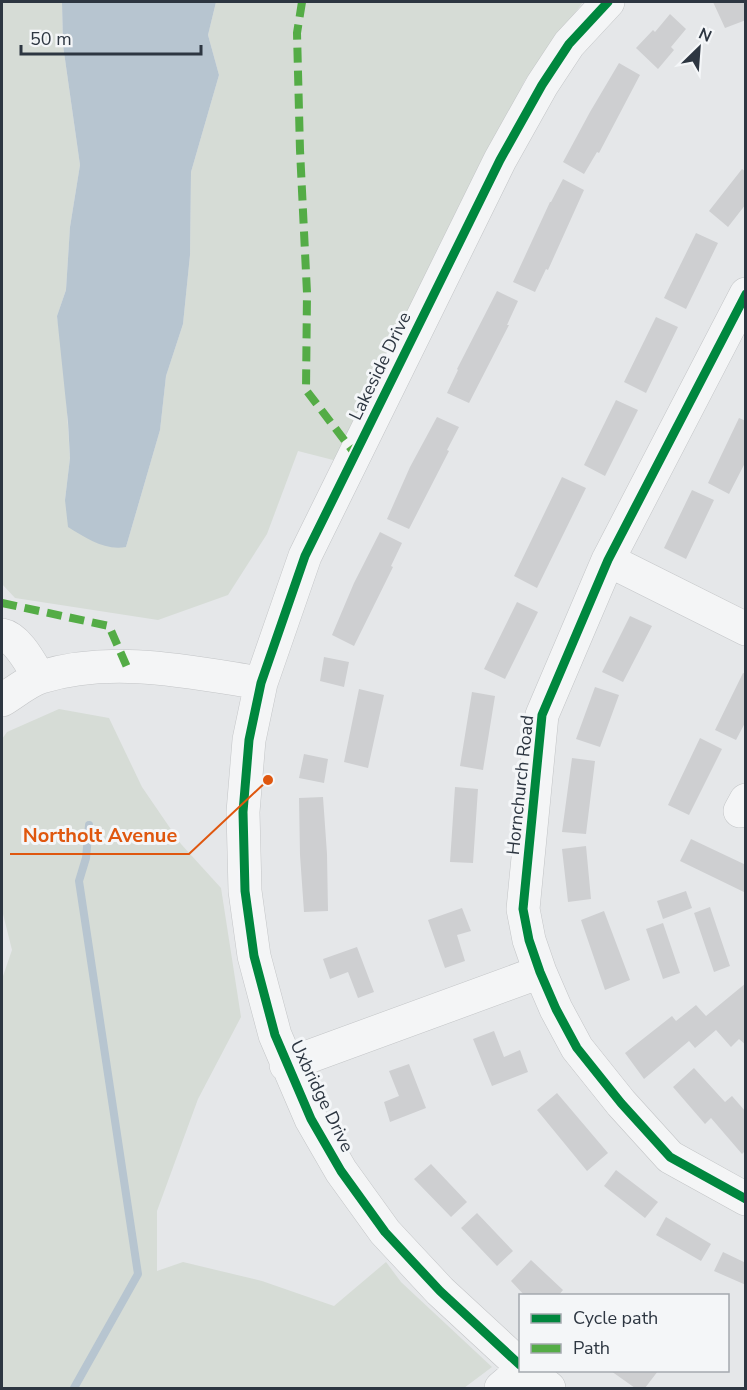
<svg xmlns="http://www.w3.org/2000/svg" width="747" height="1390" font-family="'Nunito Sans',sans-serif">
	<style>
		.green { fill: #d6dcd6 }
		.water { fill: #b7c5d0 }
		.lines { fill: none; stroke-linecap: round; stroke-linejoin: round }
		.stream { stroke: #b7c5d0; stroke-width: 8 }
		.building { fill: #cecfd1 }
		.minor-casing { stroke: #c3c5c7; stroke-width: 34 }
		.minor { stroke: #f4f5f6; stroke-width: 33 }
		.quiet { stroke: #54ac46; stroke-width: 8; stroke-dasharray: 15 8; stroke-linecap: butt }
		.cycleway-casing { stroke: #f4f6f8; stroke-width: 13 }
		.cycleway { stroke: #00873e; stroke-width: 9 }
		.labels { text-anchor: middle; stroke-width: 6; stroke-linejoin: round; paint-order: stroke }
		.street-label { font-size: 18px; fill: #2d3641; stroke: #f4f6f8 }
		.leader { fill: none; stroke: #df570f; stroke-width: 2 }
		.callout-dot { fill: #df570f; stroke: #f4f6f8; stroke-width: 2 }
		.callout-label { font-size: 20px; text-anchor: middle; font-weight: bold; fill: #df570f; stroke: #f4f6f8; stroke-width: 6; stroke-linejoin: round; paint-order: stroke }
	</style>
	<rect width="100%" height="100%" fill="#e5e7e9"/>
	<path class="green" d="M 2,2 L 62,2 L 63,45 L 80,165 L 70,227 L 66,290 L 57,316 L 64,365 L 70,458 L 65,500 L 126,547 L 160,430 L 166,376 L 183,324 L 190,255 L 191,172 L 219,75 L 208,35 L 216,2 L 583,2 L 525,80 L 337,461 L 298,451 L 267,534 L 228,595 L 158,620 L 15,598 L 2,584 Z
		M 59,709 L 109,718 L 142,787 L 181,844 L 221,888 L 241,1017 L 198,1099 L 157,1211 L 157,1271 L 183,1262 L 262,1281 L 334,1306 L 386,1262 L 401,1282 L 492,1367 L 464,1388 L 2,1388 L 2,979 L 12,950 L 2,910 L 2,739 L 7,732 Z"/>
	<path class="water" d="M 62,2 L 216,2 L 208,35 L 219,75 L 191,172 L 190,255 L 183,324 L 166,376 L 160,430 L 126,547 C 105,551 86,538 68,527 L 65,500 L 70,458 L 68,422 L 57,316 L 66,290 L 70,227 L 80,165 L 63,45 Z"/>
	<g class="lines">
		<path class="stream" d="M 74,1388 L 138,1274 L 79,881 L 86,858 L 89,825"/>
	</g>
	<path class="building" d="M 713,2 L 746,2 L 746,20 L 725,28 Z
		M 670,14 L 686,29 L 671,47 L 674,50 L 658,69 L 636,48 L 653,30 L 655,32 Z
		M 619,63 L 640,75 L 599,153 L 597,152 L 584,174 L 563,162 L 590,112 Z
		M 742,169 L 746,172 L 746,204 L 728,227 L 709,211 Z
		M 563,179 L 584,190 L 548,270 L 546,269 L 535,292 L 513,282 L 550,202 L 551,202 Z
		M 696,233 L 718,243 L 686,309 L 664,298 Z
		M 497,291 L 518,301 L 507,325 L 509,325 L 469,403 L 447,393 L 458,370 L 457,369 Z
		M 656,317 L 678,327 L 646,393 L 624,382 Z
		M 616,400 L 638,410 L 605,476 L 584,465 Z
		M 437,417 L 459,427 L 447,450 L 449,451 L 409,529 L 387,519 L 410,467 Z
		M 739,418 L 746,421 L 746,461 L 729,494 L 708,483 Z
		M 562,477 L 586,488 L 537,588 L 514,576 Z
		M 692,490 L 714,500 L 686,559 L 664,548 Z
		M 380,532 L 402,543 L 391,566 L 393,567 L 354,646 L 332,635 L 354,583 Z
		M 517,602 L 538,612 L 505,679 L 484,669 Z
		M 630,616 L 652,626 L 623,682 L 602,672 Z
		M 324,657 L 349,662 L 344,687 L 320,681 Z
		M 743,673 L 746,674 L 746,721 L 736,740 L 715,730 Z
		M 595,687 L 619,695 L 600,747 L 576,739 Z
		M 359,689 L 384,695 L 368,768 L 344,762 Z
		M 472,692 L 495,696 L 483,770 L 460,766 Z
		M 700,738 L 722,749 L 689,815 L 668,805 Z
		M 304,754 L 328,759 L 324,783 L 299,778 Z
		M 572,758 L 595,761 L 586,834 L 562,832 Z
		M 455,787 L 478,789 L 473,863 L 450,862 Z
		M 323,797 L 327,854 L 328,911 L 304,912 L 300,855 L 299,798 Z
		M 691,839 L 746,865 L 746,893 L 680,861 Z
		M 586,846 L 591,899 L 568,902 L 562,849 Z
		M 686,891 L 692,908 L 663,919 L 657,901 Z
		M 710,907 L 730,966 L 714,972 L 694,913 Z
		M 462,908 L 471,931 L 457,935 L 465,961 L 445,968 L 428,920 Z
		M 604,911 L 630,980 L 605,990 L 581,920 Z
		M 663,923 L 680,973 L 663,979 L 646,929 Z
		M 357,947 L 374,992 L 358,998 L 348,972 L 330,979 L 323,959 Z
		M 746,983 L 746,1045 L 739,1039 L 731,1047 L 716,1030 L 695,1048 L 689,1041 L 644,1079 L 625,1053 L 672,1016 L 676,1021 L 696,1005 L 706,1016 Z
		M 494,1031 L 504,1057 L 520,1050 L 528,1072 L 492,1086 L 473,1039 Z
		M 409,1064 L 426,1108 L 390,1122 L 384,1102 L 399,1096 L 389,1071 Z
		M 694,1068 L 725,1102 L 732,1096 L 746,1112 L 746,1150 L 742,1154 L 711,1118 L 705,1124 L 673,1087 Z
		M 557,1093 L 608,1153 L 587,1171 L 537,1110 Z
		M 431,1164 L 467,1202 L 451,1217 L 414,1179 Z
		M 616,1170 L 658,1202 L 645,1218 L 604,1186 Z
		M 477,1213 L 513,1251 L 497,1266 L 461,1228 Z
		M 666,1217 L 711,1244 L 701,1261 L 656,1235 Z
		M 723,1252 L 746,1263 L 746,1285 L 714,1271 Z
		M 531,1260 L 563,1290 L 558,1296 L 525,1296 L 511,1281 Z
		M 611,1371 L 658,1371 L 645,1388 L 635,1388 Z"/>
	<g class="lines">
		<g class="minor-casing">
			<path id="minor" d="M 746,294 L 608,560 L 542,715 L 523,909 L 529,940 L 540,972 L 556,1009 L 577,1048 L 621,1103 L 670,1157 L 746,1199
				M 608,560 L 746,629
				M 2,635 C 18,638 31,664 39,677
				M 2,700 C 14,693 28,681 41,677 C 113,655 189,672 261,683
				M 740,811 L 746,800
				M 286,1065 L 540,972
				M 520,1365 L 440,1291 L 385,1232 L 341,1171 L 311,1119 L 275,1035 L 254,956 L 245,891 L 243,812 L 249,740 L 261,683 L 305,556 L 500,160 L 542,85 L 569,44 L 608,2
				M 527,1370 L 549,1388
				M 501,1388 L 522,1370"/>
		</g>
		<use href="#minor" class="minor"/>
		<path class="quiet" d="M 302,2 L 297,33 L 300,150 L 307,293 L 306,390 L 355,454
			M 2,603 L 109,626 L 127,667"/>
		<g class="cycleway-casing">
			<path id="cycleway" d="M 746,294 L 608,560 L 542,715 L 523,909 L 529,940 L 540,972 L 556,1009 L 577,1048 L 621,1103 L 670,1157 L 746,1199
				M 520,1365 L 440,1291 L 385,1232 L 341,1171 L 311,1119 L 275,1035 L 254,956 L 245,891 L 243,812 L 249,740 L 261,683 L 305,556 L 500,160 L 542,85 L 569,44 L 608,2"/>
		</g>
		<use href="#cycleway" class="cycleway"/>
	</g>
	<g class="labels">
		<g class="street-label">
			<text transform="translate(380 366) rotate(-64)" y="6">Lakeside Drive</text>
			<text transform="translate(520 785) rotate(-84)" y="6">Hornchurch Road</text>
			<text transform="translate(322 1096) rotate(64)" y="6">Uxbridge Drive</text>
		</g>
	</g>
	<path class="leader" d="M268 780L189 854H10"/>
	<circle class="callout-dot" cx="268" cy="780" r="6"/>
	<g class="callout-label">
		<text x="100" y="842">Northolt Avenue</text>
	</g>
	<rect width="747" height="1390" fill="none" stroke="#2d3641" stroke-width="6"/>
	<rect x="519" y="1294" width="210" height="78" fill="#f4f6f8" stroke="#a4a9af" stroke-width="1.5"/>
	<rect x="531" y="1314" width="30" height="9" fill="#00873e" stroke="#a4a9af" stroke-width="1.5"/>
	<text x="573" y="1324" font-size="18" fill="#2d3641">Cycle path</text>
	<rect x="531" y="1344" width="30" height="9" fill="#54ac46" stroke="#a4a9af" stroke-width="1.5"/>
	<text x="573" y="1354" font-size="18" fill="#2d3641">Path</text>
	<g transform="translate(699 48) rotate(25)" stroke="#f4f6f8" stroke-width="4.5" paint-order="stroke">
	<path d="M0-4.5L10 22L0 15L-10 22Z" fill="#2d3641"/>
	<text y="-9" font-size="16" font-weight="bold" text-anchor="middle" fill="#2d3641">N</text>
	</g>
	<path d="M21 45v9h180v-9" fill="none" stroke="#2d3641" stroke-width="3"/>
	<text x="30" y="45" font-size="18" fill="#2d3641" stroke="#f4f6f8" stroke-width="4.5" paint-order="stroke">50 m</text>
</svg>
